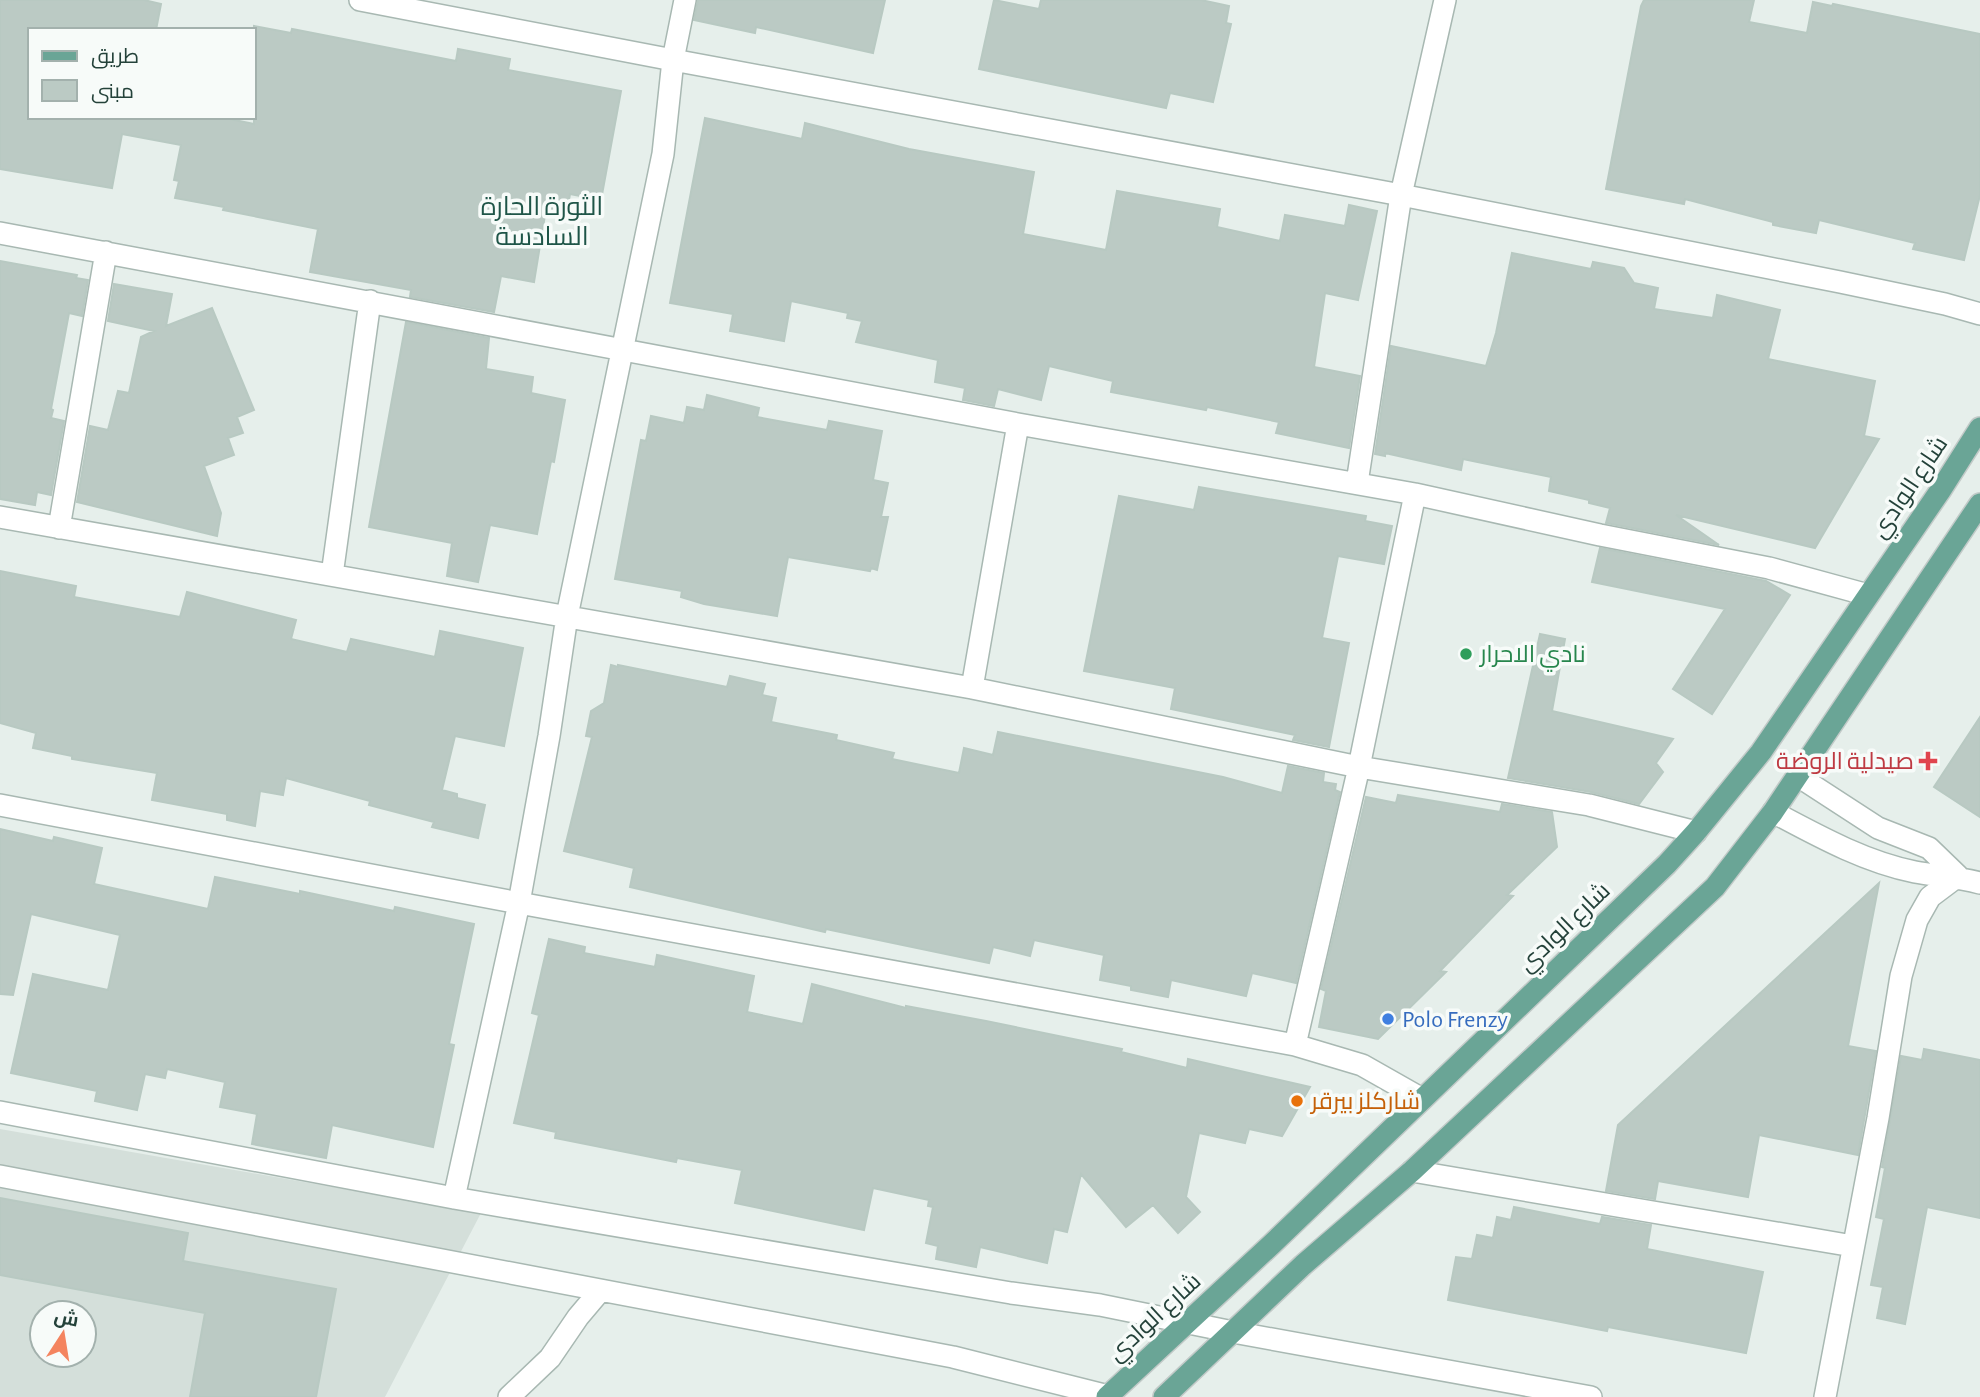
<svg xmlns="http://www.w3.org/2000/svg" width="1980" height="1397" font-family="'Alegreya Sans',Cairo,sans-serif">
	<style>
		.built { fill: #d4dfda; fill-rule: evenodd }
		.building { fill: #bbcac4; stroke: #b8c9c2; stroke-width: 2 }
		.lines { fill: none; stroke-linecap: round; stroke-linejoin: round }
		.minor-casing { stroke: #a8b8b2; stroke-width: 24 }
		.major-casing { stroke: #c2cac8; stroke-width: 24 }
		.minor { stroke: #fff; stroke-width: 21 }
		.major { stroke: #6aa596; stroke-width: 21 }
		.leisure-dot { fill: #2e9e5b; stroke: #f7fbf9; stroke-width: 2.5 }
		.health-dot { fill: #e0444e; stroke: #f7fbf9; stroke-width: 2.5 }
		.shop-dot { fill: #3f7fe0; stroke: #f7fbf9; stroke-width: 2.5 }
		.food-dot { fill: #e8710a; stroke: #f7fbf9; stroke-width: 2.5 }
		.labels { text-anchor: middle; stroke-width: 7; stroke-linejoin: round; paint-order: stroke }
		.street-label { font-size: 24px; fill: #24423a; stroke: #f7fbf9 }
		.leisure-label { font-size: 24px; fill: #27864d; stroke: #f7fbf9; text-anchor: start }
		.health-label { font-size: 24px; fill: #be3a42; stroke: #f7fbf9; text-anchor: end }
		.shop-label { font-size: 24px; fill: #366cbe; stroke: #f7fbf9; text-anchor: start }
		.food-label { font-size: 24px; fill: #c56008; stroke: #f7fbf9; text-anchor: start }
		.neighbourhood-label { font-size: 26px; fill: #1f5548; stroke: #f7fbf9 }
	</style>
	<rect width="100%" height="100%" fill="#e6efeb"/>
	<path class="built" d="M 0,1129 L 481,1213 L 385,1397 L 0,1397 ZM 42,1313 L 84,1313 L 84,1355 L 42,1355 Z"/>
	<path class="building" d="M 0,0 L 144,0 L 161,4 L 156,30 L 30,30 L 30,117 L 220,117 L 254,124 L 254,26 L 291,33 L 292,29 L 456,61 L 458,49 L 510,59 L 508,70 L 621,91 L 601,200 L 570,194 L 566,218 L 545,215 L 534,282 L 501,276 L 494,312 L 410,297 L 411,290 L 310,272 L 318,229 L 223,210 L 224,207 L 175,198 L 179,181 L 174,180 L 181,145 L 122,134 L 112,188 L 0,169 Z
		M 698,0 L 885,0 L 873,53 L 756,27 L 755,33 L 694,20 Z
		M 994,0 L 1039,9 L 1041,0 L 1201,0 L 1229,6 L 1226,23 L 1231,24 L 1213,102 L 1170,93 L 1166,108 L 979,69 Z
		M 1644,0 L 1754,0 L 1749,22 L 1807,33 L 1813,2 L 1832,6 L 1833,4 L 1980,34 L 1980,195 L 1964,260 L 1913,249 L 1915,243 L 1819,220 L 1816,233 L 1773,225 L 1773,222 L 1685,199 L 1684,204 L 1606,189 L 1641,6 Z
		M 705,118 L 802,139 L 805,123 L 909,149 L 1034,172 L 1023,234 L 1106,250 L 1117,191 L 1220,209 L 1217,227 L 1280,241 L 1285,215 L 1345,226 L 1349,205 L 1377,211 L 1358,300 L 1325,293 L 1314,367 L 1360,376 L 1349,448 L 1276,433 L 1279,422 L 1207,407 L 1206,410 L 1111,392 L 1113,381 L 1049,366 L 1041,400 L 998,389 L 994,406 L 963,400 L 965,388 L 935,382 L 938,360 L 856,342 L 862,321 L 847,318 L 848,313 L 791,301 L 784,341 L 730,331 L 733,314 L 670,303 Z
		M 1512,253 L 1591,269 L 1593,262 L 1624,268 L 1634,283 L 1658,288 L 1654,309 L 1713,318 L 1717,295 L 1780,310 L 1768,359 L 1875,381 L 1864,436 L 1879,439 L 1815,548 L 1676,515 L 1719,545 L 1606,523 L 1610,508 L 1589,503 L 1589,500 L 1549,491 L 1551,477 L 1463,459 L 1461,470 L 1385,453 L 1385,456 L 1375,454 L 1391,346 L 1486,366 L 1496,333 Z
		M 0,261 L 77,275 L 76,278 L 88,280 L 82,316 L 69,313 L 51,409 L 53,410 L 51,418 L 64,421 L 51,495 L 37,492 L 35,505 L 0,499 Z
		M 114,284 L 172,294 L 166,326 L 212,308 L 254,410 L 237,417 L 243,433 L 228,438 L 234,455 L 204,466 L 221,513 L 217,536 L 77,502 L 90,426 L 108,430 L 118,391 L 129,393 L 141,337 L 154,331 L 108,321 Z
		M 406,322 L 489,338 L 486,369 L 533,377 L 531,393 L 565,400 L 554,462 L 551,461 L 537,534 L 490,525 L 478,582 L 447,576 L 452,543 L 369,527 Z
		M 707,395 L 759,408 L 757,417 L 827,430 L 829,421 L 882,431 L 873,480 L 888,483 L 881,517 L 888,517 L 877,570 L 871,568 L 870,571 L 788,557 L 777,616 L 704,604 L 681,597 L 682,591 L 615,579 L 641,440 L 646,441 L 651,416 L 684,423 L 687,407 L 704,410 Z
		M 1199,487 L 1366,516 L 1365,521 L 1392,526 L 1384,564 L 1338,556 L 1322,638 L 1349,643 L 1329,747 L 1293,740 L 1295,735 L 1171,709 L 1175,688 L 1084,671 L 1119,496 L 1194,510 Z
		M 1600,548 L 1766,581 L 1790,595 L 1712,714 L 1673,689 L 1725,609 L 1592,582 Z
		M 0,571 L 76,586 L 74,597 L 180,617 L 187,592 L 296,620 L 291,639 L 347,652 L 351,639 L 435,657 L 440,631 L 523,648 L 504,746 L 455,736 L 442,790 L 457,794 L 457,798 L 485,805 L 478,838 L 432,827 L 434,822 L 369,805 L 370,801 L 286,778 L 283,795 L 260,791 L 255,826 L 227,820 L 227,814 L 152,800 L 157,773 L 72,759 L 72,756 L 33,748 L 36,733 L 0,723 Z
		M 1540,634 L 1565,639 L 1552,711 L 1673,739 L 1656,763 L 1663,772 L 1639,804 L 1591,792 L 1508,778 Z
		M 611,665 L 618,667 L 618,665 L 727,687 L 730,676 L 765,684 L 762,695 L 776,698 L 771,722 L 837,735 L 836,740 L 894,753 L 892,759 L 959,773 L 964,748 L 993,755 L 998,732 L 1223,777 L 1282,793 L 1288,766 L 1324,773 L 1323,782 L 1336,784 L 1335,790 L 1340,792 L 1296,983 L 1252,973 L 1246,996 L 1171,980 L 1168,997 L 1131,990 L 1131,986 L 1100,980 L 1104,955 L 1034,940 L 1030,956 L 993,947 L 989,963 L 826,929 L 825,932 L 630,887 L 634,868 L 564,851 L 592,737 L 586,736 L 591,711 L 604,703 Z
		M 1980,717 L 1980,817 L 1934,787 Z
		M 1398,795 L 1500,812 L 1502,804 L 1552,812 L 1557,847 L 1507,895 L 1513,896 L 1440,971 L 1446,972 L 1378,1039 L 1319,1027 L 1326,991 L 1321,989 L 1366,797 L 1396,803 Z
		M 0,829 L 53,841 L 54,837 L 102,848 L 94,884 L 208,909 L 215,877 L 300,894 L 300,891 L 394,911 L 395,907 L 474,924 L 449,1044 L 454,1045 L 433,1147 L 332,1125 L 326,1158 L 252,1144 L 257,1114 L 220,1107 L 225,1082 L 167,1069 L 165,1078 L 145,1074 L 137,1110 L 95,1101 L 97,1091 L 11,1073 L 33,974 L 108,990 L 120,935 L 31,914 L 13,995 L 0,994 Z
		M 1879,883 L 1848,1046 L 1876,1051 L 1858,1155 L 1759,1135 L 1748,1197 L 1658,1181 L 1655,1199 L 1606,1191 L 1618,1125 Z
		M 549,939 L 585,947 L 584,953 L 655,967 L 657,955 L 754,976 L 747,1012 L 803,1024 L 812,984 L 906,1008 L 906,1006 L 986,1021 L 1122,1049 L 1121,1052 L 1187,1068 L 1188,1059 L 1310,1087 L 1282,1136 L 1249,1129 L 1245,1143 L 1199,1133 L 1186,1197 L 1200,1212 L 1178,1233 L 1153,1205 L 1126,1227 L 1081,1174 L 1067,1232 L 1054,1229 L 1047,1263 L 980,1247 L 976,1267 L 936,1259 L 938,1246 L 926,1243 L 933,1207 L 928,1206 L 929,1200 L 873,1188 L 864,1230 L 735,1203 L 742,1170 L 677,1158 L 676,1162 L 555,1138 L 556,1132 L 514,1123 L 539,1015 L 532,1013 Z
		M 1924,1049 L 1980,1060 L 1980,1218 L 1927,1207 L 1905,1324 L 1877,1318 L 1883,1287 L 1871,1285 L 1884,1219 L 1876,1217 L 1885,1168 L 1882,1167 L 1901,1056 L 1922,1060 Z
		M 0,1198 L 188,1233 L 183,1261 L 336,1289 L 316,1397 L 190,1397 L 205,1313 L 0,1275 Z
		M 1514,1207 L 1600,1224 L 1602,1217 L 1651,1225 L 1647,1249 L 1763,1272 L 1746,1353 L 1608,1327 L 1607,1331 L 1448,1300 L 1456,1257 L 1472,1259 L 1477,1235 L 1493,1238 L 1497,1217 L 1511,1220 Z"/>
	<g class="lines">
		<g class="minor-casing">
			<path id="minor" d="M 360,0 L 673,60 L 1401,195 L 1840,282 L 1945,304 L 1980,314
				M 0,233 L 1018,424 L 1415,494 L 1600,535 L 1769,568 L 1868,595
				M 1357,483 L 1401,195 L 1445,0
				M 0,517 L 972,688 L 1359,767 L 1589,805 L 1696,832
				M 59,528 L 106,252
				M 332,575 L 370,301
				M 972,688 L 1018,424
				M 1798,776 L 1878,828 L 1929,848 L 1958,876
				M 0,805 L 519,903 L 1295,1045 L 1362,1065 L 1422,1099
				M 1773,812 C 1818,836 1865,862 1915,872 C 1937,876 1958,877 1980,883
				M 1295,1045 L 1359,767 L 1415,494
				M 0,1112 L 454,1198 L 1011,1293 L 1100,1305 L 1233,1332 L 1591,1397
				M 1412,1171 L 1853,1246
				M 0,1176 L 953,1357 L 1112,1397
				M 454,1198 L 519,903 L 549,736 L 567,616 L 663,154 L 673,60 L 685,0
				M 509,1397 L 550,1358 L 578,1317 L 600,1291
				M 1825,1397 L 1878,1118 L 1901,976 L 1917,920 L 1930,897 L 1958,876"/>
		</g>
		<g class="major-casing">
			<path id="major" d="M 1107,1397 L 1272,1244 L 1667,864 L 1696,832 L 1761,752 L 1940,491 L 1980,428
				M 1164,1397 L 1303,1265 L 1412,1171 L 1715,887 L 1773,812 L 1980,504"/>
		</g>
		<use href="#minor" class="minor"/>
		<use href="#major" class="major"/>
	</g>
	<circle class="leisure-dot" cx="1466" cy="654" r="7"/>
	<path class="health-dot" d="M1924.5 750.5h7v7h7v7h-7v7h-7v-7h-7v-7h7z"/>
	<circle class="shop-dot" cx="1388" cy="1019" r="7"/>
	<circle class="food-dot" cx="1297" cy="1101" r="7"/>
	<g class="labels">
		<g class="street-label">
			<text transform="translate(1909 487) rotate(-56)" y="8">شارع الوادي</text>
			<text transform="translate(1564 927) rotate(-44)" y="8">شارع الوادي</text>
			<text transform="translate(1154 1317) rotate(-43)" y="8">شارع الوادي</text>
		</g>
		<g class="leisure-label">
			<text x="1480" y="662">نادي الاحرار</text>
		</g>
		<g class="health-label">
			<text x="1914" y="769">صيدلية الروضة</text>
		</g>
		<g class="shop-label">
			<text x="1402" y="1027">Polo Frenzy</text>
		</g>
		<g class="food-label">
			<text x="1311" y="1109">شاركلز بيرقر</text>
		</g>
		<g class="neighbourhood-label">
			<text x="542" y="215">الثورة الحارة<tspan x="542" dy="30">السادسة</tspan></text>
		</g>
	</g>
	<rect x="28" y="28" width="228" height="91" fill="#f7fbf9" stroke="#a3b1ad" stroke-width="2"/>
	<rect x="42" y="51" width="35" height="10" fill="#6aa596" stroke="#a3b1ad" stroke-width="2"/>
	<text x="91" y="63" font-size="21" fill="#24423a">طريق</text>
	<rect x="42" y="80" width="35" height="21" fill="#bbcac4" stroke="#a3b1ad" stroke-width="2"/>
	<text x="91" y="98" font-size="21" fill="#24423a">مبنى</text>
	<g transform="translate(63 1334) rotate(12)"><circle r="33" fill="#f7fbf9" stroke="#a3b1ad" stroke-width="2"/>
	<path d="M0-5L12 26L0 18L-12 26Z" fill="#f4845f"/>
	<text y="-10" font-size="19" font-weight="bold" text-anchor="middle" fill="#24423a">ش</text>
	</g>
</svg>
